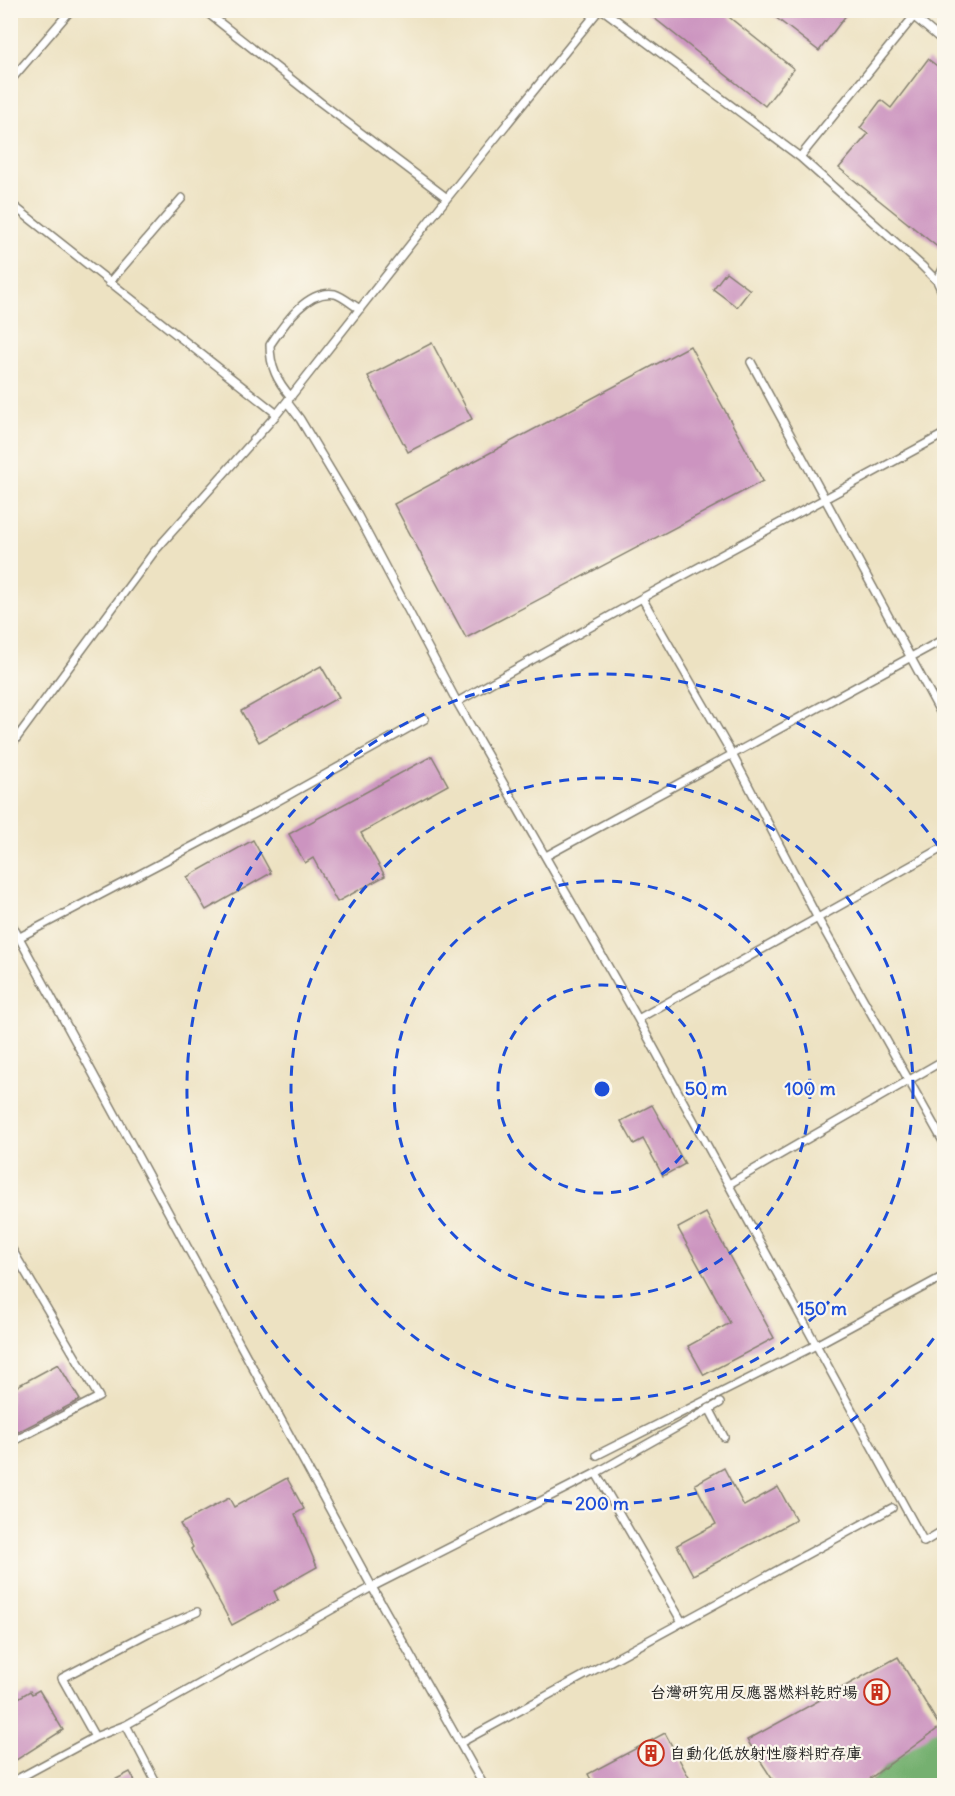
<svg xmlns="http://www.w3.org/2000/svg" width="955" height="1796" font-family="Delius,'LXGW WenKai TC',sans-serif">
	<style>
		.forest { fill: #74b06f; stroke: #486646; stroke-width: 1.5 }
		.building { fill: #cc94c0 }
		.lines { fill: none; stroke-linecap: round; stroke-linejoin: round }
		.service-casing { stroke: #847f6f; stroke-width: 10 }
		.service { stroke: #fff; stroke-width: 7 }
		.ring { fill: none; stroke: #1d4ed8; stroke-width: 3; stroke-dasharray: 10 8 }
		.labels { text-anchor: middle; stroke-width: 4.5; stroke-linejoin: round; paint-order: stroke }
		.poi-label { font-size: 16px; fill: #1c1c1c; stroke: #fbf7ec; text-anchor: end }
		.centre { fill: #1d4ed8; stroke: #fbf7ec; stroke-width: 3 }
		.ring-label { font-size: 18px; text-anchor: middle; font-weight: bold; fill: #1d4ed8; stroke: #fbf7ec; stroke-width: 4.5; stroke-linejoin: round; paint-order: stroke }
	</style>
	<rect width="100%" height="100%" fill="#fbf7ec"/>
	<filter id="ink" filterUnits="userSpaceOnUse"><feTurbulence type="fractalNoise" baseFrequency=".0167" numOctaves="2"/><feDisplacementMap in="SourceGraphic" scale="12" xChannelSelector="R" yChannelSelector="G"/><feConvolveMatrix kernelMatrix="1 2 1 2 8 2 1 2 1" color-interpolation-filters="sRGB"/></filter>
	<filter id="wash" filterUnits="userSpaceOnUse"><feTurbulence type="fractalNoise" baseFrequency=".008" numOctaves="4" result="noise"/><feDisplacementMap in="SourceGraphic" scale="24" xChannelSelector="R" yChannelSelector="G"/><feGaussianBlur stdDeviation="1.35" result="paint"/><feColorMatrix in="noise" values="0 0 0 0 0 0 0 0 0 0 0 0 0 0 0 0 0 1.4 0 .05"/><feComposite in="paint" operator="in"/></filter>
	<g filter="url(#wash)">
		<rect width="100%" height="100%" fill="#ede2c2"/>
		<path class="forest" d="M 944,1715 L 944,1785 L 867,1785 Z"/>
		<g id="blocks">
			<path class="building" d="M 644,10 L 720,10 L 794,69 L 765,106 Z
				M 766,10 L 850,10 L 819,51 Z
				M 928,59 L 945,72 L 945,243 L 940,249 L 839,168 L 868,134 L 860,128 L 881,100 L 891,108 Z
				M 726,272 L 750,290 L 737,307 L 713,289 Z
				M 432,343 L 472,419 L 408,452 L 368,376 Z
				M 690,346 L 763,481 L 466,638 L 394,504 Z
				M 321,666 L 339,697 L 259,742 L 241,711 Z
				M 432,756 L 448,785 L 361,833 L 385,876 L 337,902 L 313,858 L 305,863 L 289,834 Z
				M 253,840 L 271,873 L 206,910 L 187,877 Z
				M 652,1105 L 685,1164 L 663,1176 L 643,1139 L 634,1144 L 621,1121 Z
				M 706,1213 L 774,1338 L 704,1375 L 688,1346 L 730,1323 L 678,1228 Z
				M 58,1364 L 80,1400 L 10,1436 L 10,1390 Z
				M 724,1468 L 744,1506 L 778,1487 L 796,1520 L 693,1575 L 677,1545 L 716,1524 L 695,1484 Z
				M 287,1478 L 304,1509 L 295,1514 L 317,1567 L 274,1591 L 278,1600 L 232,1625 L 191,1549 L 193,1547 L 180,1524 L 229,1498 L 234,1507 Z
				M 898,1657 L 940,1727 L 861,1785 L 776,1785 L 747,1740 Z
				M 39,1690 L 63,1730 L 10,1764 L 10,1703 L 30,1691 L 32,1694 Z
				M 665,1733 L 693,1785 L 594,1785 L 588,1774 Z
				M 130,1772 L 137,1785 L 105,1785 Z"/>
		</g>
	</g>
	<g filter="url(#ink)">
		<use href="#blocks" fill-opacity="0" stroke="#847f6f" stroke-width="1.5"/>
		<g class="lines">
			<g class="service-casing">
				<path id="service" d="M 204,10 L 320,102 L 447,198
					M 603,10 L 800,157 L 922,266 L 937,281 L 944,296
					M 906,10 L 944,42
					M 10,81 L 71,10
					M 800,157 L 919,10
					M 10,203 L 277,414
					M 937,281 L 944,267
					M 109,283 L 182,198
					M 751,362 L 944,719
					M 291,397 C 277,381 270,367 270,345 C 283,326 306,289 335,294 C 342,296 353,305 360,309
					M 287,402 L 300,419 L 357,514 L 457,702 L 638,1019 L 924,1542 L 944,1530
					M 642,598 L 732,754 L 817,917 L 944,1143
					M 457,702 L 642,598 L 944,434
					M 10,747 L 154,552 L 277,414 L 447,198 L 599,10
					M 546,856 L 944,639
					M 10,921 L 372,1587 L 484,1786
					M 18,938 L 258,812 L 425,719
					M 638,1019 L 944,847
					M 729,1184 L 944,1060
					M 10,1246 L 99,1397 L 10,1443
					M 709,1408 L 724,1437
					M 597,1455 L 816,1345 L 944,1276
					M 596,1473 L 682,1622
					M 126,1725 L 158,1786
					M 95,1737 L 62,1678 L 148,1633 L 197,1612
					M 460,1743 L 892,1508
					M 10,1783 L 95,1737 L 126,1725 L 372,1587 L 596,1473 L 720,1403"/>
			</g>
			<use href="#service" class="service"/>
		</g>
	</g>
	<g class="ring">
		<circle cx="602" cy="1089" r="104"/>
		<circle cx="602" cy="1089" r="208"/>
		<circle cx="602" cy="1089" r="311"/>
		<path d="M944 1324A415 415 0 1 1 944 854"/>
	</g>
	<defs>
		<g id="building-ring" transform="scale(1.35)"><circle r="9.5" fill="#fbf7ec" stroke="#c8321e" stroke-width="1.5"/><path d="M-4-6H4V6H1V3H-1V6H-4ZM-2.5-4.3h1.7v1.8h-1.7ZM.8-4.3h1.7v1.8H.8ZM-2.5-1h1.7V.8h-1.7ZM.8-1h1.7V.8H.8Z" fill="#c8321e"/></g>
	</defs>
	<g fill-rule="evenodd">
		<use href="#building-ring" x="877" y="1692"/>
		<use href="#building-ring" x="651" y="1753"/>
	</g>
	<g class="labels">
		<g class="poi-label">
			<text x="858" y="1698">台灣研究用反應器燃料乾貯場</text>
			<text x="670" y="1759" text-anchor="start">自動化低放射性廢料貯存庫</text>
		</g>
	</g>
	<circle cx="602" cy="1089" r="9" class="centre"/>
	<g class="ring-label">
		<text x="706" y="1095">50 m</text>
		<text x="810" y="1095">100 m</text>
		<text x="822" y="1315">150 m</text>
		<text x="602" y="1510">200 m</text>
	</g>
	<rect width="955" height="1796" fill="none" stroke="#fbf7ec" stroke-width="36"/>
</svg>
